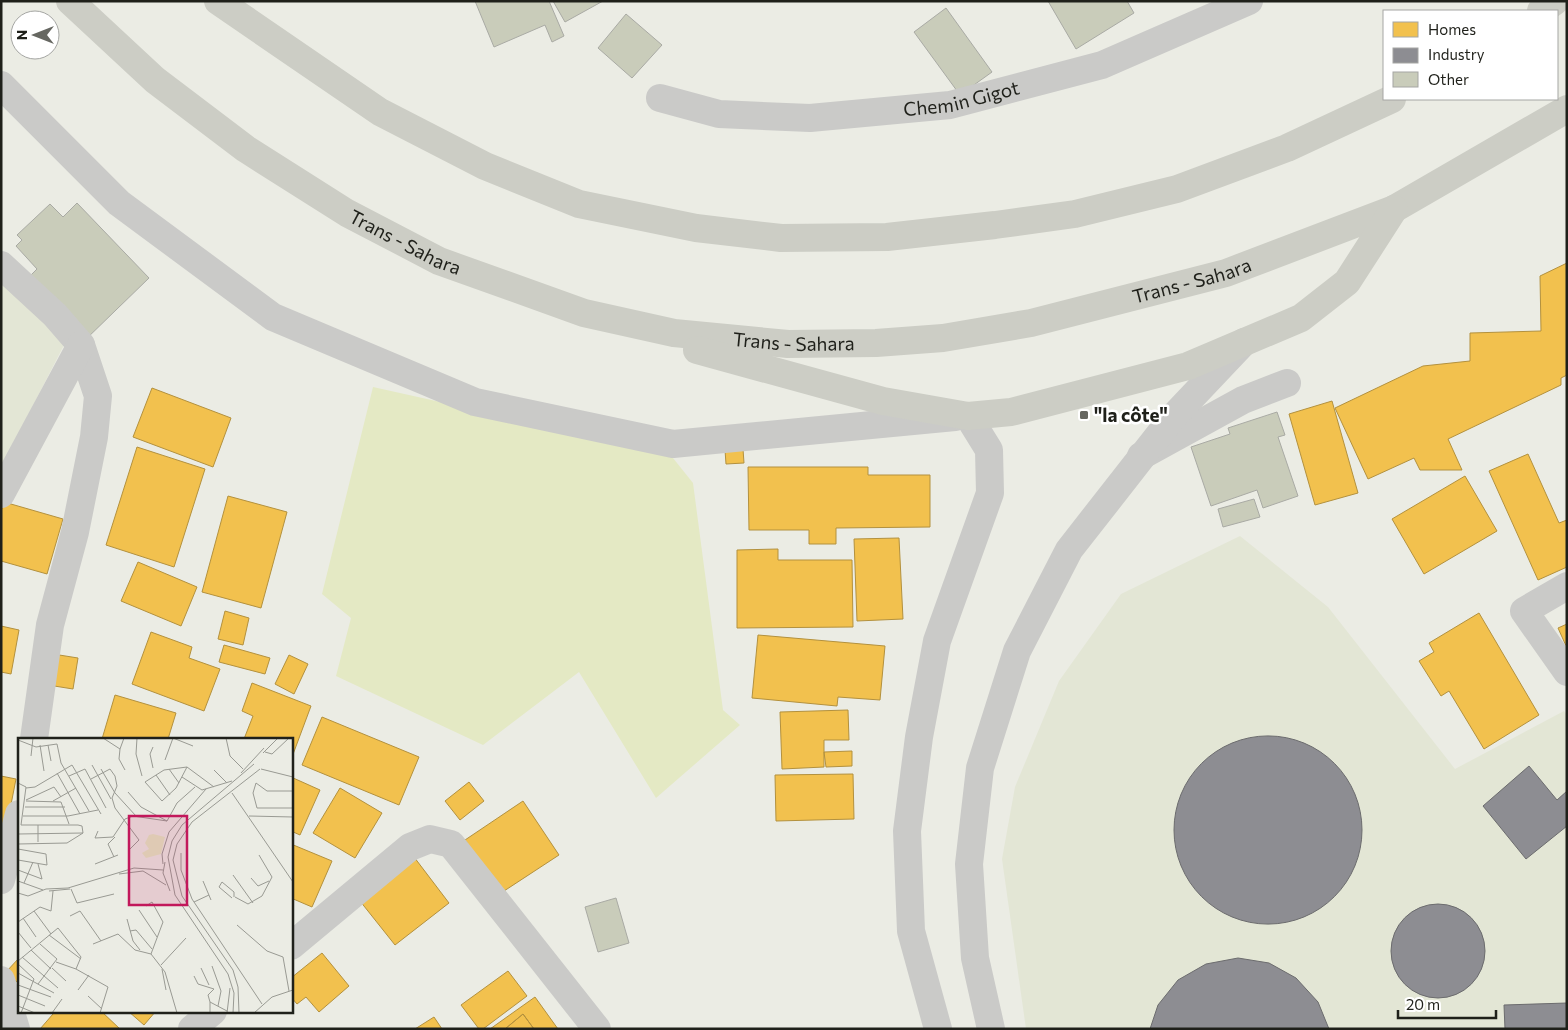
<svg xmlns="http://www.w3.org/2000/svg" width="1568" height="1030" font-family="Commissioner,sans-serif">
	<style>
		.built { fill: #e3e6d5 }
		.green { fill: #e4e9c4 }
		.homes { fill: #f2c14e; stroke: #b3913e }
		.industry { fill: #8d8d92; stroke: #6c6c6e }
		.building { fill: #c9ccba; stroke: #a9aaa4 }
		.lines { fill: none; stroke-linecap: round; stroke-linejoin: round }
		.minor { stroke: #cacac8; stroke-width: 28 }
		.tertiary { stroke: #cacac8; stroke-width: 28 }
		.trunk { stroke: #cccdc5; stroke-width: 28 }
		.poi-dot { fill: #666761; stroke: #fff; stroke-width: 2 }
		.labels { text-anchor: middle; stroke-width: 5; stroke-linejoin: round; paint-order: stroke }
		.street-label { font-size: 19px; fill: #1f201a; stroke: #fff }
		.poi-label { font-size: 19px; font-weight: bold; fill: #1f201a; stroke: #fff; text-anchor: start }
		.inset-road { fill: none; stroke: #999a93; stroke-width: 1 }
		.view { fill: #c2185b; fill-opacity: 0.15; stroke: #c2185b; stroke-width: 2.5 }
		.inset-edge { fill: none; stroke: #1f201a; stroke-width: 2.5 }
	</style>
	<rect width="100%" height="100%" fill="#ebece4"/>
	<path class="built" d="M 1,271 L 66,341 L 1,468 Z
		M 1240,536 L 1328,607 L 1455,769 L 1564,711 L 1567,715 L 1567,1029 L 1026,1029 L 1002,859 L 1015,787 L 1059,681 L 1121,594 Z"/>
	<path class="green" d="M 373,387 L 669,453 L 693,483 L 723,710 L 740,725 L 656,798 L 579,672 L 483,745 L 336,676 L 351,618 L 322,594 Z"/>
	<path class="homes" d="M 1567,263 L 1567,375 L 1561,378 L 1561,385 L 1448,439 L 1462,470 L 1420,470 L 1414,458 L 1368,479 L 1335,408 L 1423,366 L 1470,361 L 1470,333 L 1541,331 L 1540,276 Z
		M 152,388 L 231,418 L 213,467 L 133,437 Z
		M 1332,401 L 1358,493 L 1315,505 L 1289,414 Z
		M 137,447 L 205,469 L 174,567 L 106,545 Z
		M 743,449 L 744,463 L 726,464 L 725,450 Z
		M 1528,454 L 1559,523 L 1567,520 L 1567,567 L 1538,580 L 1489,471 Z
		M 748,467 L 868,467 L 868,475 L 930,475 L 930,527 L 836,528 L 836,544 L 809,544 L 809,530 L 749,530 Z
		M 1465,476 L 1497,531 L 1424,574 L 1392,519 Z
		M 228,496 L 287,512 L 261,608 L 202,592 Z
		M 4,502 L 63,519 L 47,574 L 1,561 L 1,511 Z
		M 899,538 L 903,619 L 857,621 L 854,539 Z
		M 778,549 L 778,560 L 852,560 L 853,627 L 737,628 L 737,550 Z
		M 138,562 L 197,587 L 181,626 L 121,601 Z
		M 225,611 L 249,618 L 243,645 L 218,639 Z
		M 1479,613 L 1539,715 L 1484,749 L 1449,691 L 1441,696 L 1419,661 L 1434,652 L 1429,643 Z
		M 1567,624 L 1567,648 L 1558,628 Z
		M 1,626 L 19,630 L 11,674 L 1,672 Z
		M 151,632 L 192,647 L 189,658 L 220,669 L 204,711 L 132,684 Z
		M 758,635 L 885,646 L 880,700 L 838,697 L 837,706 L 752,698 Z
		M 224,645 L 270,658 L 265,674 L 219,662 Z
		M 53,654 L 78,658 L 73,689 L 48,685 Z
		M 289,655 L 308,664 L 294,694 L 275,684 Z
		M 252,683 L 311,706 L 292,757 L 291,739 L 244,739 L 253,716 L 242,711 Z
		M 115,695 L 176,713 L 168,739 L 102,739 Z
		M 848,710 L 849,740 L 824,740 L 824,767 L 782,769 L 780,712 Z
		M 322,717 L 419,757 L 399,805 L 302,765 Z
		M 852,751 L 852,766 L 826,767 L 824,752 Z
		M 853,774 L 854,819 L 776,821 L 775,775 Z
		M 1,776 L 16,779 L 5,835 L 1,834 Z
		M 291,777 L 320,790 L 300,835 L 291,831 Z
		M 469,782 L 484,801 L 460,820 L 445,801 Z
		M 340,788 L 382,813 L 355,858 L 313,833 Z
		M 523,801 L 559,855 L 501,893 L 465,840 Z
		M 291,844 L 332,861 L 312,907 L 291,898 Z
		M 411,853 L 449,903 L 395,945 L 356,896 Z
		M 322,953 L 349,986 L 319,1012 L 306,997 L 297,1004 L 291,997 L 291,978 Z
		M 19,958 L 19,984 L 6,972 Z
		M 508,971 L 527,996 L 483,1029 L 479,1029 L 461,1005 Z
		M 535,997 L 558,1029 L 534,1029 L 523,1014 L 505,1029 L 490,1029 Z
		M 49,1011 L 101,1011 L 120,1029 L 40,1029 L 53,1014 Z
		M 128,1011 L 156,1011 L 144,1025 Z
		M 523,1014 L 534,1029 L 505,1029 Z
		M 434,1017 L 442,1029 L 415,1029 Z"/>
	<path class="industry" d="M1174 830a94 94 0 1 1 188 0a94 94 0 1 1-188 0Z
		M 1529,766 L 1557,800 L 1567,791 L 1567,826 L 1526,859 L 1483,806 Z
		M1391 951a47 47 0 1 1 94 0a47 47 0 1 1-94 0Z
		M 1238,958 L 1269,963 L 1296,978 L 1318,1002 L 1329,1029 L 1150,1029 L 1158,1005 L 1178,980 L 1206,964 Z
		M 1567,1003 L 1567,1029 L 1505,1029 L 1504,1005 Z"/>
	<path class="building" d="M 475,1 L 549,1 L 564,36 L 552,42 L 545,25 L 494,47 Z
		M 553,1 L 603,1 L 565,22 Z
		M 1048,1 L 1127,1 L 1134,13 L 1076,49 Z
		M 946,8 L 992,72 L 960,95 L 914,32 Z
		M 626,14 L 662,45 L 632,78 L 598,48 Z
		M 77,203 L 149,278 L 83,342 L 25,281 L 37,269 L 16,246 L 22,240 L 17,235 L 50,204 L 63,217 Z
		M 1277,412 L 1285,435 L 1278,437 L 1298,496 L 1263,508 L 1257,490 L 1211,506 L 1191,447 L 1230,434 L 1228,428 Z
		M 1254,499 L 1260,517 L 1223,527 L 1218,509 Z
		M 616,898 L 629,943 L 598,952 L 585,907 Z"/>
	<g class="lines">
		<g class="minor">
			<path d="M 1,85 L 119,203 L 273,317 L 475,402 L 673,444 L 955,417"/>
			<path id="s1" d="M 660,98 L 719,114 L 810,118 L 950,105 L 1102,65 L 1249,1"/>
			<path d="M 1,265 L 55,315 L 81,345 L 98,396 L 94,437 L 75,532 L 50,625 L 34,739"/>
			<path d="M 1141,456 L 1243,400 L 1287,383"/>
			<path d="M 1,494 L 81,345"/>
			<path d="M 1567,586 L 1524,611 L 1567,672"/>
			<path d="M 1,880 L 19,814"/>
			<path d="M 291,946 L 410,847 L 430,839 L 451,844 L 597,1029"/>
			<path d="M 1,980 L 16,1029"/>
			<path d="M 192,1029 L 213,1011"/>
		</g>
		<path class="tertiary" d="M 938,1029 L 911,931 L 907,831 L 919,737 L 937,641 L 990,493 L 989,450 L 968,416
			M 991,1029 L 975,958 L 969,864 L 980,768 L 1017,651 L 1069,550 L 1173,417 L 1244,342"/>
		<g class="trunk">
			<path id="s2" d="M 70,1 L 155,80 L 246,149 L 347,213 L 439,261 L 584,313 L 674,333 L 788,344 L 876,343 L 943,338 L 1031,323 L 1226,273 L 1394,209 L 1567,109"/>
			<path d="M 218,1 L 380,112 L 485,166 L 579,204 L 696,228 L 781,238 L 887,237 L 995,225 L 1075,214 L 1177,189 L 1287,148 L 1392,99"/>
			<path d="M 1541,11 L 1555,1"/>
			<path d="M 697,350 L 883,401 L 968,416 L 1011,412 L 1188,366 L 1301,318 L 1347,282 L 1394,209"/>
		</g>
	</g>
	<rect class="poi-dot" x="1079" y="410" width="10" height="10" rx="2.5"/>
	<g class="labels">
		<g class="street-label">
			<text dy="7" stroke="none"><textPath href="#s1" startOffset="305">Chemin Gigot</textPath></text>
			<text dy="7" stroke="none"><textPath href="#s2" startOffset="415">Trans - Sahara</textPath></text>
			<text dy="7" stroke="none"><textPath href="#s2" startOffset="1225">Trans - Sahara</textPath></text>
			<text dy="7" stroke="none"><textPath href="#s2" startOffset="820">Trans - Sahara</textPath></text>
		</g>
		<g class="poi-label">
			<text x="1094" y="422">"la côte"</text>
		</g>
	</g>
	<g transform="translate(18 738)">
		<rect width="275" height="275" fill="#ebece4"/>
		<path d="M 135,96 L 147,99 L 143,116 L 128,120 L 124,115 L 131,111 L 127,105 L 131,97 Z" fill="#e4e9c4"/>
		<path class="inset-road" d="M 85,0 L 102,11 L 106,0M 119,0 L 118,16 L 124,38M 155,0 L 175,8M 208,0 L 212,18 L 225,31M 0,2 L 18,9 L 39,6 L 43,25 L 71,73M 22,7 L 26,33M 30,7 L 33,23M 135,9 L 132,16 L 135,30M 102,11 L 101,21 L 107,32M 247,14 L 254,16 L 271,0M 245,15 L 260,0M 13,18 L 15,0M 147,22 L 155,0M 74,27 L 93,61M 169,29 L 158,50 L 144,63 L 127,44 L 146,32 L 169,29 L 196,49M 83,31 L 97,55 L 118,78M 151,31 L 161,45M 243,31 L 275,39M 196,32 L 209,45M 39,35 L 62,76M 223,35 L 246,10M 138,37 L 152,57M 51,38 L 67,31 L 88,70M 164,39 L 184,52 L 214,43M 73,41 L 92,31 L 97,38 L 99,48 L 94,60 L 97,70 L 121,102 L 111,112M 0,45 L 8,49 L 3,87 L 60,87 L 64,88 L 65,95M 8,50 L 17,49 L 54,27 L 83,76M 275,53 L 249,53 L 238,45 L 235,55 L 239,70 L 275,70M 110,54 L 123,69 L 149,83M 214,55 L 275,144M 8,62 L 36,49 L 43,59M 8,63 L 43,64 L 51,86M 35,63 L 58,50M 7,69 L 47,69M 5,78 L 50,78 L 80,72M 231,78 L 275,79M 20,87 L 20,104M 80,93 L 77,100 L 95,99 L 107,81 L 115,78 L 149,83 L 159,65 L 177,49M 0,96 L 65,95M 0,106 L 49,105 L 65,95M 0,111 L 28,116 L 29,127 L 0,122M 163,115 L 163,132 L 174,161 L 244,266M 96,119 L 90,106 L 97,99M 147,124 L 145,135 L 152,153M 77,126 L 100,117M 145,126 L 144,116 L 151,94 L 188,51M 0,132 L 24,141 L 20,126M 101,136 L 125,133 L 148,147M 215,137 L 235,165M 233,140 L 240,148 L 251,143M 0,143 L 25,152M 185,143 L 193,162M 6,145 L 15,124M 53,151 L 59,165 L 96,156M 31,153 L 52,151M 0,155 L 10,158 L 28,151 L 50,150 L 116,130 L 145,132M 217,159 L 230,166 L 244,158 L 254,139 L 241,117M 214,160 L 201,149 L 204,144 L 216,154 L 216,159M 176,164 L 191,157M 128,168 L 134,164 L 145,184 L 133,216 L 147,234 L 159,275M 121,172 L 139,199M 16,173 L 33,196M 52,178 L 62,173 L 83,203M 5,180 L 18,199M 109,181 L 115,203 L 122,212M 0,184 L 22,169 L 33,173 L 35,153M 219,187 L 249,213 L 265,219 L 271,253M 112,193 L 118,192 L 134,211M 0,194 L 13,210M 31,197 L 63,221M 75,206 L 100,196 L 117,212 L 133,216M 13,212 L 33,231M 4,219 L 40,250M 0,223 L 40,190 L 63,219 L 58,231M 38,224 L 58,231 L 90,249 L 82,275M 0,226 L 16,241 L 3,275M 143,227 L 168,200M 194,228 L 203,253 L 200,268M 34,230 L 48,243M 183,230 L 191,247M 144,231 L 148,252M 0,235 L 36,255M 176,238 L 180,246 L 196,251 L 190,257 L 192,264M 20,246 L 39,221 L 22,206M 0,247 L 33,259M 60,252 L 71,237M 0,257 L 27,268M 70,258 L 84,271M 0,268 L 17,275M 192,274 L 192,264 L 209,273M 34,275 L 44,261M 209,275 L 212,250M 215,275 L 216,255 L 210,236 L 157,157 L 150,119 L 154,103 L 164,87 L 236,26M 221,275 L 220,249 L 215,232 L 164,158 L 155,122 L 159,106 L 174,84 L 242,31M 236,275 L 254,259 L 275,252"/>
		<path class="view" d="M 111,78 L 169,78 L 169,167 L 111,167 Z"/>
		<rect width="275" height="275" class="inset-edge"/>
	</g>
	<rect width="1568" height="1030" fill="none" stroke="#1f201a" stroke-width="5"/>
	<rect x="1383" y="10" width="175" height="90" fill="#ffffff" stroke="#a5a6a3"/>
	<rect x="1393" y="22" width="25" height="15" fill="#f2c14e" stroke="#a5a6a3"/>
	<text x="1428" y="35" font-size="15" fill="#1f201a">Homes</text>
	<rect x="1393" y="48" width="25" height="15" fill="#8d8d92" stroke="#a5a6a3"/>
	<text x="1428" y="60" font-size="15" fill="#1f201a">Industry</text>
	<rect x="1393" y="72" width="25" height="15" fill="#c9ccba" stroke="#a5a6a3"/>
	<text x="1428" y="85" font-size="15" fill="#1f201a">Other</text>
	<g transform="translate(35 35) rotate(270)"><circle r="24" fill="#ffffff" stroke="#a5a6a3"/>
	<path d="M0-4L9 19L0 12L-9 19Z" fill="#666761"/>
	<text y="-8" font-size="14" font-weight="bold" text-anchor="middle" fill="#1f201a">N</text>
	</g>
	<path d="M1398 1010v8h98v-8" fill="none" stroke="#1f201a" stroke-width="2.5"/>
	<text x="1406" y="1010" font-size="15" fill="#1f201a" stroke="#ffffff" stroke-width="4" paint-order="stroke">20 m</text>
</svg>
